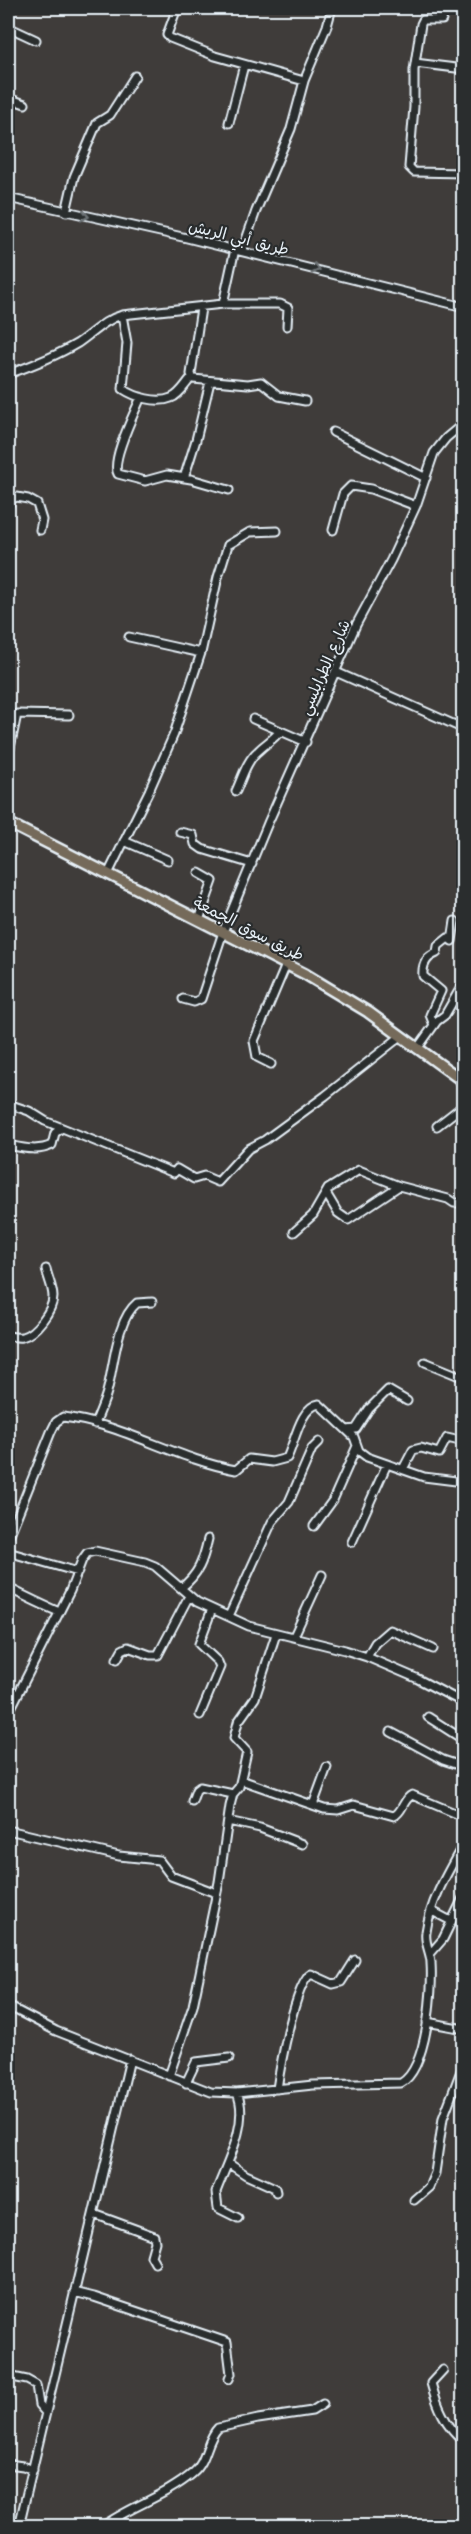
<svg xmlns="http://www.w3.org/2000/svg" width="471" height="2534" font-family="'Shantell Sans','Playpen Sans Arabic',sans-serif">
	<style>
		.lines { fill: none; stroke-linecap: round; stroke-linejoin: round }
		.minor-casing { stroke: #e8f1f8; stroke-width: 11 }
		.major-casing { stroke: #e8f1f8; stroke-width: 14 }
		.minor { stroke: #2a2d2e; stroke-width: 7 }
		.major { stroke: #746a5a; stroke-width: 9 }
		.oneway { stroke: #6c7275 }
		.labels { text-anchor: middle; stroke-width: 4.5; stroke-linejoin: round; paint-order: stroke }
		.street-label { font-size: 16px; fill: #e8f1f8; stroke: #2a2d2e }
	</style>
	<rect width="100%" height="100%" fill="#3f3c3a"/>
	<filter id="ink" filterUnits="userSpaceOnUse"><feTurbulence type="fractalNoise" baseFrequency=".0167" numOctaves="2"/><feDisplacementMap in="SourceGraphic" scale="12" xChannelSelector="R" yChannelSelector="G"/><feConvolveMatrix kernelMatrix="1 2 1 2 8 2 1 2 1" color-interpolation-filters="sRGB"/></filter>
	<g filter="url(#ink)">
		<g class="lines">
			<g class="minor-casing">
				<path id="minor" d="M 177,8 L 167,35 L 170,38 L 215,56 L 304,81
					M 445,8 L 442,20 L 423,20 L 421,24 L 414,70 L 414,107 L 409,167 L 414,172 L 464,173
					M 8,27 L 36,40
					M 415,63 L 464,69
					M 8,98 L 25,104
					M 229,123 L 244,65
					M 8,198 L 187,238 L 464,307
					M 66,212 L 74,177 L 97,123 L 110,115 L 135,76
					M 242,251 L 256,211 L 291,129 L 304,81 L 327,26 L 332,8
					M 223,304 L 235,249
					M 201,308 L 191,374 L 193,379 L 248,384 L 261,382 L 279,396 L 305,401
					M 122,315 L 127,343 L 123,389 C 135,397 157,404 171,398 C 180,395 186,383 192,377
					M 8,374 C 31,366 56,356 78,343 C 93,333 104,320 122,315 L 223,304 L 280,304 L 288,308 L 287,326
					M 141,397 C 135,412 110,461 118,474 L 145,481 L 167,475 L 191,479 L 229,490
					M 333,432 L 426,478
					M 184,478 L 196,440 L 210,382
					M 8,507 L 12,499 L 17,497 L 28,499 L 37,504 L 42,520 L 40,530
					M 333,530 L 343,494 L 351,486 L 371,489 L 416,506
					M 129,637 L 201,653
					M 336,672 L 464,729
					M 253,719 L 306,742
					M 457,725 L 464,716
					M 8,758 L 17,714 L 69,715
					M 236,791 C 242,778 247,760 258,751 C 266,743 273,740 280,731
					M 180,832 L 193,835 L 195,844 L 202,849 L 252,864
					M 124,841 L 168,860
					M 108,874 L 149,791 L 174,734 L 201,653 L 218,577 L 228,545 L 250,532 L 277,531
					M 199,920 L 213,881 L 199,873
					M 183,999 L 194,1002 L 201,999 L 223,932 L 268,823 L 356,625 L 391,560 L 416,506 L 434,453 L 446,438 L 464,423
					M 434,1025 L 430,1015 L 441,991 L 423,976 C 422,965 426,957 437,953 L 438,946 L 448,938 L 452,941 L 455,921
					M 417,1049 L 437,1021 L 445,1015 L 464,982
					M 271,1064 L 257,1057 L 254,1041 L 286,965
					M 8,1104 L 29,1111 L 45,1121 L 174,1173 L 177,1169 L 194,1179 L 204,1176 L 218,1182 L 248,1149 L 265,1140 L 325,1096 L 401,1036
					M 437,1126 L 464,1105
					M 8,1145 C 23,1148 38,1152 52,1145 L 55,1133 L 62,1128
					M 326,1193 L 338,1213 L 348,1220 L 399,1186
					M 294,1232 L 313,1215 L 328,1189 L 359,1170 L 399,1186 L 448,1199 L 454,1203 L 464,1203
					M 8,1336 C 12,1336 17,1338 22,1337 C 35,1334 53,1310 53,1297 C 53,1288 48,1278 46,1269
					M 425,1362 L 464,1378
					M 95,1424 C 99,1413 104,1403 107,1392 C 114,1367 116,1320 137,1303 L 152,1302
					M 347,1430 L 356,1429 L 369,1409 L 388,1390 L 407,1401
					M 403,1469 L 413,1450 L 421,1448 L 439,1453 L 447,1438 L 464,1442
					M 314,1526 L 333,1500 L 357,1446
					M 8,1539 L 51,1432 L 56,1422 L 63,1417 C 120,1423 178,1460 236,1470 L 249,1459 L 272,1462 L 287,1458 C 295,1442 300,1407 319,1404 L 354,1437 L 359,1451 L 367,1457 L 424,1477 L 464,1482
					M 352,1542 L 387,1464
					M 8,1552 L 78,1572
					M 8,1588 C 25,1596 40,1604 59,1612
					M 181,1588 C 199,1574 203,1561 208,1539
					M 229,1616 L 272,1522 L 289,1502 L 312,1449 L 319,1442
					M 294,1636 L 322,1575
					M 367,1657 L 375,1643 L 390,1630 L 433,1649
					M 117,1659 L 122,1650 L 128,1647 L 150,1655 L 158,1655 L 189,1596
					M 8,1714 L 70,1591 L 82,1560 L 87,1553 L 95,1551 L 145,1562 L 155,1566 L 197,1602 L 249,1626 L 345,1650 L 367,1657 L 416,1678 L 464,1703
					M 200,1715 L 220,1667 L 218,1662 L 199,1644 L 212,1609
					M 428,1717 L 464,1740
					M 391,1732 L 443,1760 L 464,1767
					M 241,1780 L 324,1809 L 338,1810 L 354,1805 L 394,1816 C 403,1812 403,1799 412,1795 L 464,1817
					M 192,1801 L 196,1790 L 200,1787 L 233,1794
					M 313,1805 L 327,1767
					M 228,1821 L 260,1828 L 302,1844
					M 8,1830 L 119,1856 L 159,1860 L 171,1876 L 216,1893
					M 432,1911 L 451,1921
					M 430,1954 L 443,1939 L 464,1896
					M 8,2006 L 56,2031 L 211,2092 L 237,2093 L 313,2085 L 401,2083 C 427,2069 433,1991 431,1963 C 431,1953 424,1943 426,1932 C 430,1901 449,1870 464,1843
					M 427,2022 L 464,2029
					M 169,2076 L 193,2006 L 219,1882 L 230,1806 L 233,1794 L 239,1787 L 247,1752 L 234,1738 L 238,1722 L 255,1698 L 276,1634
					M 186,2083 L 196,2062 L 229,2058
					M 277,2089 C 280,2068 295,1983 311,1974 L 333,1984 L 341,1982 L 355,1960
					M 237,2093 C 250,2122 226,2165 216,2192 L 218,2208 L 238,2218
					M 228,2163 L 246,2175 L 275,2188 L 276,2192
					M 414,2200 L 429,2187 L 435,2173 L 443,2118 L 464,2063
					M 94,2214 L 154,2236 L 155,2242 L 151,2256 L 155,2263
					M 74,2292 L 94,2297 L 227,2342 L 231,2374 L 229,2379
					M 443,2370 L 431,2383 C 437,2405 445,2426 464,2441
					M 8,2376 L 27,2380 L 36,2385 L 39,2405 L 46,2413
					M 8,2464 L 23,2466 L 33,2470
					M 19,2526 L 130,2059
					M 103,2526 C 131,2506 166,2496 193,2473 C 207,2462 206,2440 218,2428 L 258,2419 L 312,2411 L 323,2404"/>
			</g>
			<g class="major-casing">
				<path id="major" d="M 8,823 L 305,974 L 368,1012 L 464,1082"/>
			</g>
			<use href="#minor" class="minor"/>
			<use href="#major" class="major"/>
		</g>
		<defs><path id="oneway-chevron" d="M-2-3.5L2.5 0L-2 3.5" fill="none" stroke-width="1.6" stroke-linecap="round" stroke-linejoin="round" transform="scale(1.5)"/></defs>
		<g class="oneway">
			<use href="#oneway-chevron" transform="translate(85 216) rotate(12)"/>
			<use href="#oneway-chevron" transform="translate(316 269) rotate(14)"/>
		</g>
	</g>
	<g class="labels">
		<g class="street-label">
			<text transform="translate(239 237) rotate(14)" y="6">طريق أبي الريش</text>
			<text transform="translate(324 667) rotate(-66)" y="6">شارع الطرابلسي</text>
			<text transform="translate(249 928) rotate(27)" y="6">طريق سوق الجمعة</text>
		</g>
	</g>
	<rect width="471" height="2534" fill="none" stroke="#2a2d2e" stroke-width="30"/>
	<rect x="15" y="15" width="441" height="2504" fill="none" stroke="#e8f1f8" stroke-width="2" filter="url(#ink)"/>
</svg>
